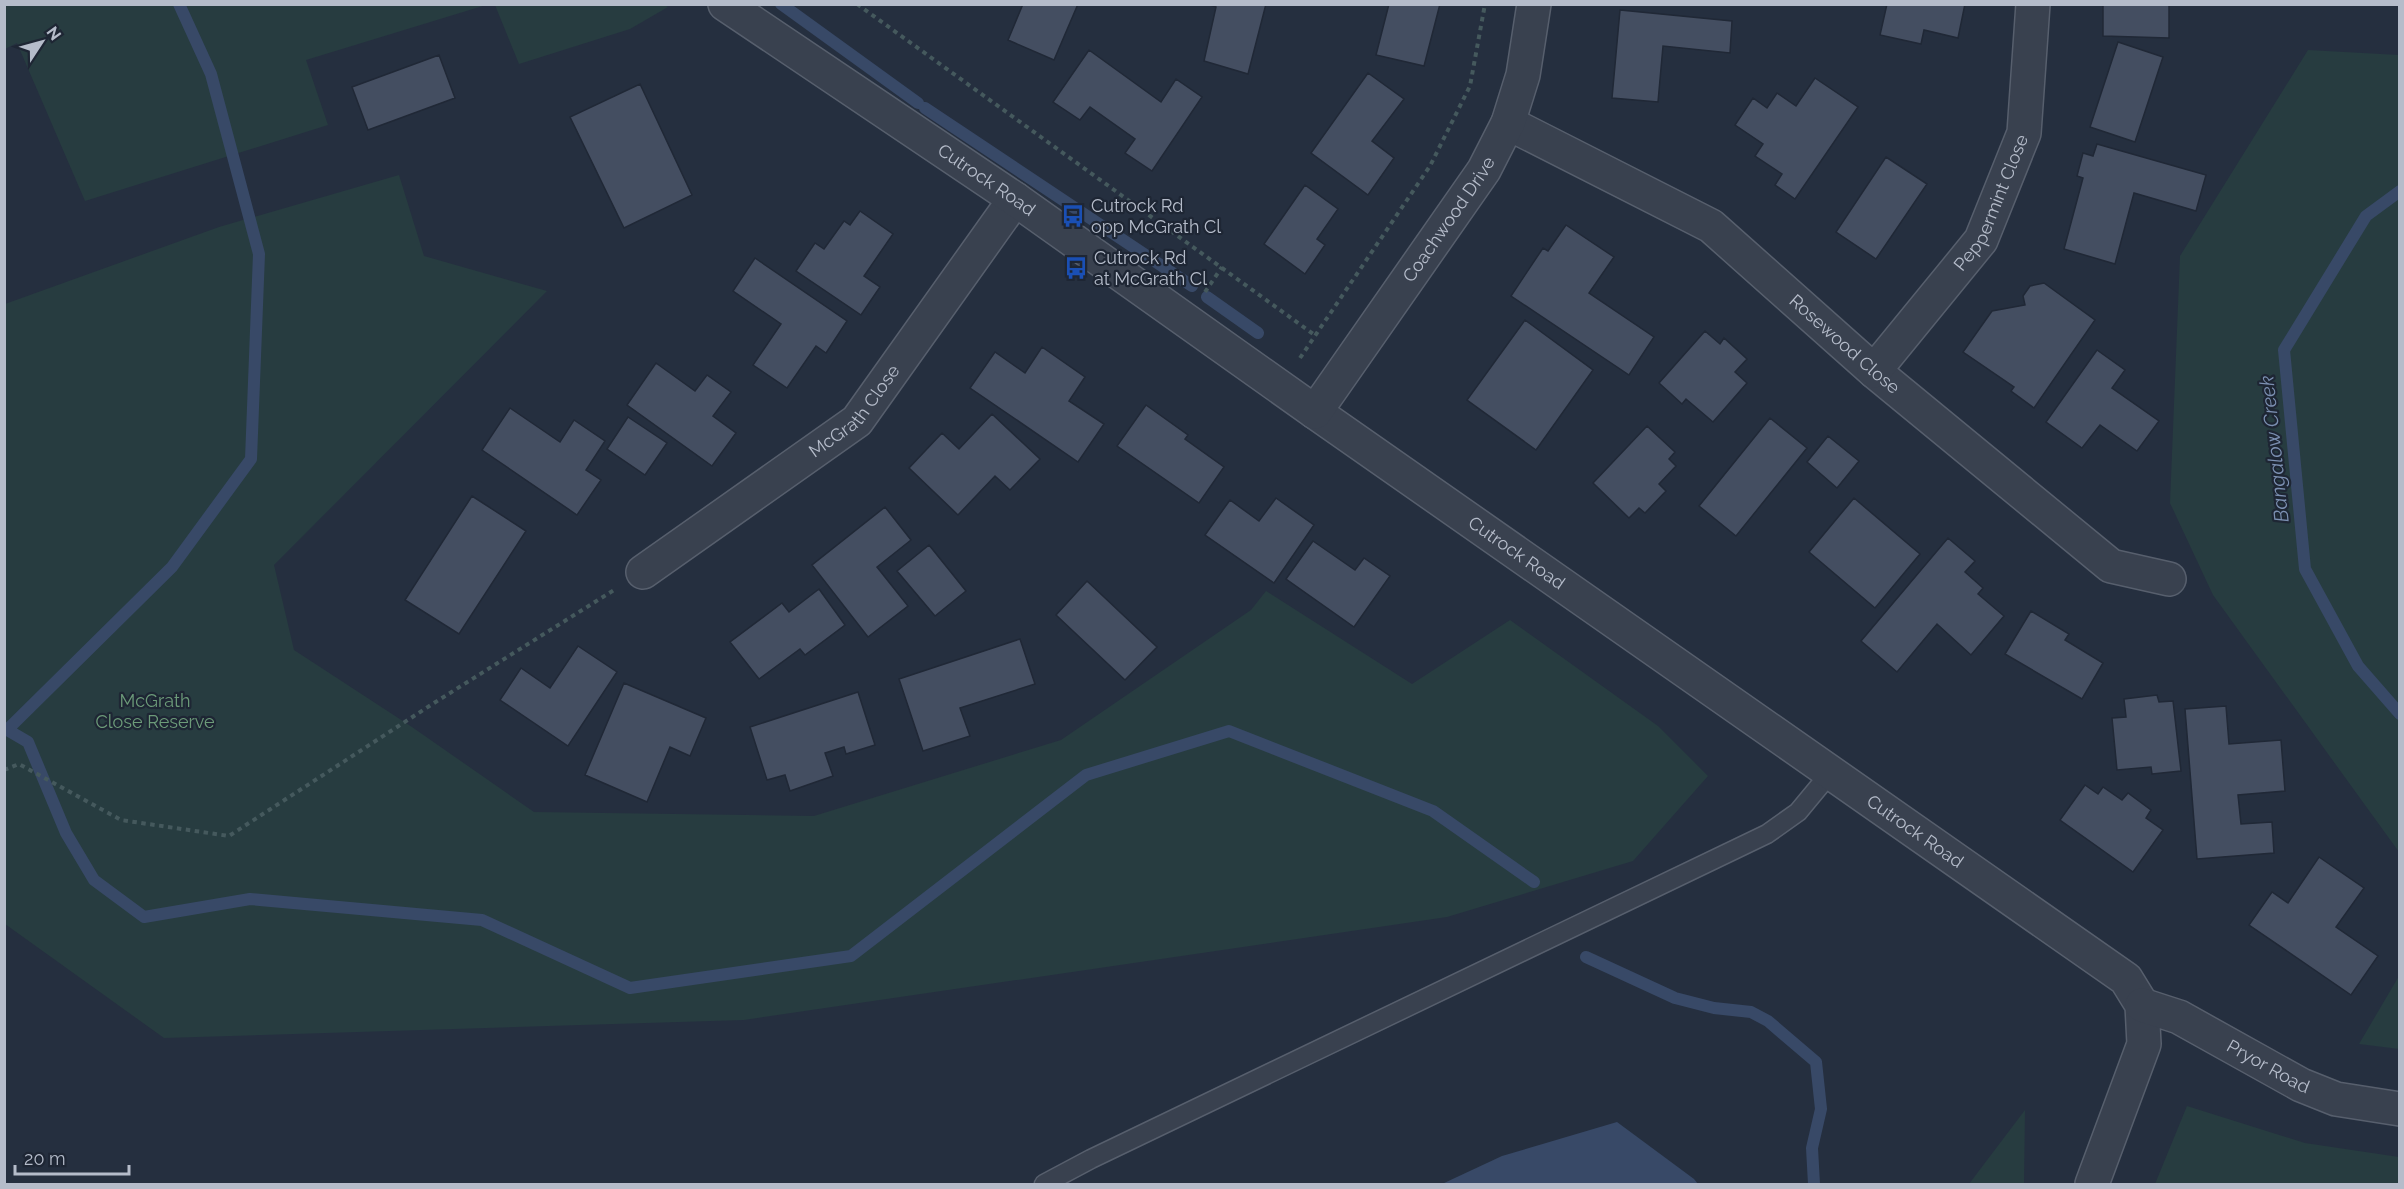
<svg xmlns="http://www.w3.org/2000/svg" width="2404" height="1189" font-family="Raleway,sans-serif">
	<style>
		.green { fill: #273c40 }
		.water { fill: #384967 }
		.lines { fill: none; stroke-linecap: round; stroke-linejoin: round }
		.stream { stroke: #384967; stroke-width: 12 }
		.building { fill: #444e61; stroke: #202836; stroke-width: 1.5 }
		.service-casing { stroke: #575f6d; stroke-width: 21 }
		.minor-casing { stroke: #575f6d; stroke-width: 36 }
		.tertiary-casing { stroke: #575f6d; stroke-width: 36 }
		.path { stroke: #45595d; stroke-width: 4; stroke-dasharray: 4.5 4.5; stroke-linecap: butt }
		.service { stroke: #39414f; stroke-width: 18 }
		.minor { stroke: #39414f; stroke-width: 33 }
		.tertiary { stroke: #39414f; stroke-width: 33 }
		.labels { text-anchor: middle; stroke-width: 4.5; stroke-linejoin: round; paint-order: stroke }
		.street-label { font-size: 18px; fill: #b5bcca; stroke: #1e2634 }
		.poi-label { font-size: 18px; fill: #b5bcca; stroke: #1e2634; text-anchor: start }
		.park-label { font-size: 18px; fill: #6c9b79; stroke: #1e2634 }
		.water-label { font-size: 20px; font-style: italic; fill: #7c90b2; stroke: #1e2634 }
	</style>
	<rect width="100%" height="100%" fill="#252f3f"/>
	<path class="green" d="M 5,4 L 486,4 L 486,5 L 306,60 L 328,125 L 85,201 L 17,43 L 5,49 Z
		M 664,5 L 668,7 L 630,29 L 519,64 L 495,5 Z
		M 2308,50 L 2399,55 L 2399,852 L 2213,595 L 2170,503 L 2180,256 Z
		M 399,175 L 424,256 L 547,291 L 274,565 L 294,650 L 412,727 L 534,812 L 814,816 L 1061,740 L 1251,610 L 1266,591 L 1412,684 L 1510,620 L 1658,726 L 1708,776 L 1633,861 L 1447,917 L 744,1020 L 164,1038 L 5,924 L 5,304 L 219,227 Z
		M 2399,976 L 2399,1049 L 2359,1044 Z
		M 2187,1106 L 2305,1143 L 2399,1157 L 2399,1184 L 2155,1184 Z
		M 2025,1110 L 2024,1184 L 1969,1184 Z"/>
	<path class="water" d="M 1617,1122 L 1694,1179 L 1698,1184 L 1442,1184 L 1502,1156 Z"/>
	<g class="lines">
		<path class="stream" d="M 781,4 L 918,103
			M 925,108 L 1192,286
			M 2400,191 L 2366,216 L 2284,350 L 2305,569 L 2358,666 L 2400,714
			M 1207,297 L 1258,333
			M 4,728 L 28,742 L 66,833 L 94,880 L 144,917 L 250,899 L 482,920 L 630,988 L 851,956 L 1086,775 L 1229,731 L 1433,811 L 1534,882
			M 7,730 L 172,567 L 251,459 L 259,254 L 211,74 L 179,4
			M 1586,957 L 1675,998 L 1714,1008 L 1751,1012 L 1768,1021 L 1816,1062 L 1821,1109 L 1812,1148 L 1814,1184"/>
	</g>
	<path class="building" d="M 1023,4 L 1078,4 L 1054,60 L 1008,40 Z
		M 1207,4 L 1266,4 L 1248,74 L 1204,61 L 1216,7 Z
		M 1389,4 L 1440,4 L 1424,66 L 1376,55 Z
		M 1887,4 L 1965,4 L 1958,38 L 1924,30 L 1921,44 L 1880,35 Z
		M 2103,4 L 2169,4 L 2169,38 L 2103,36 Z
		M 1620,10 L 1732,21 L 1730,53 L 1663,46 L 1658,102 L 1612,98 Z
		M 2118,42 L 2163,57 L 2135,142 L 2090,127 Z
		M 1089,50 L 1161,102 L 1176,79 L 1202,97 L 1152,171 L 1125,153 L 1135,139 L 1090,107 L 1080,120 L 1053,102 Z
		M 439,55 L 455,98 L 368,130 L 352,87 Z
		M 1368,73 L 1404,99 L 1372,141 L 1394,158 L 1368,195 L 1311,153 Z
		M 1815,78 L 1858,107 L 1795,199 L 1775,185 L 1782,174 L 1755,156 L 1763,144 L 1735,125 L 1753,98 L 1767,108 L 1777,93 L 1796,106 Z
		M 640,84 L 692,195 L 624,228 L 570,117 Z
		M 2097,144 L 2206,175 L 2196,211 L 2134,193 L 2115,264 L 2064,249 L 2083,178 L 2077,176 L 2083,153 L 2093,156 Z
		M 1886,157 L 1927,184 L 1876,259 L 1836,232 Z
		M 1305,185 L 1338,209 L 1317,239 L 1325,245 L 1305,274 L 1264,244 Z
		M 860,211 L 893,234 L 864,276 L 880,287 L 861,315 L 796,271 L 815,243 L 824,249 L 844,221 L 850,225 Z
		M 1566,225 L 1614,257 L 1589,293 L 1654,337 L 1629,375 L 1511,296 L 1543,248 L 1548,251 Z
		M 755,258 L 847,321 L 826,353 L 816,346 L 787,388 L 753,365 L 781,324 L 733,291 Z
		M 2044,283 L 2095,320 L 2034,408 L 2011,391 L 2014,387 L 1963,352 L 1992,311 L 2025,305 L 2023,296 L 2030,286 Z
		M 1525,320 L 1593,370 L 1536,450 L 1467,400 Z
		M 1705,331 L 1720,344 L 1724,338 L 1747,359 L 1735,372 L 1747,383 L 1713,422 L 1686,399 L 1682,404 L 1659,383 Z
		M 1042,347 L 1085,377 L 1069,401 L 1104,424 L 1078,462 L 970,388 L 995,352 L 1025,373 Z
		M 2097,350 L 2125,370 L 2112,388 L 2159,421 L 2137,451 L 2100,425 L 2082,448 L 2046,422 Z
		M 656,363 L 695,391 L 707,375 L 731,392 L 713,416 L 736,433 L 712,466 L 627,405 Z
		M 1146,405 L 1188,435 L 1185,439 L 1224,467 L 1199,503 L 1117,446 Z
		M 510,408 L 560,442 L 574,420 L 605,441 L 586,470 L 601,480 L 577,515 L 482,450 Z
		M 992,414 L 1040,459 L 1010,490 L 995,476 L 958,515 L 909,468 L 942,433 L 959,449 Z
		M 628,417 L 667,443 L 645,475 L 607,449 Z
		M 1770,418 L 1807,448 L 1736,536 L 1699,506 Z
		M 1647,426 L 1675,452 L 1669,459 L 1676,466 L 1659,484 L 1666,491 L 1645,513 L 1639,508 L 1629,518 L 1593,483 Z
		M 1828,436 L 1859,461 L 1837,488 L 1807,462 Z
		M 472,496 L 526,531 L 459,634 L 405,600 Z
		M 1276,498 L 1314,525 L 1274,583 L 1205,535 L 1230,500 L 1259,521 Z
		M 1854,498 L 1920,554 L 1875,608 L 1809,552 Z
		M 885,507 L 911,540 L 877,567 L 908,606 L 868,637 L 812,565 Z
		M 1948,538 L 1975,561 L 1965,572 L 1983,588 L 1978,594 L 2004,616 L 1971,655 L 1937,624 L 1897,672 L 1861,641 Z
		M 1313,541 L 1355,570 L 1364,558 L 1390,576 L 1354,627 L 1286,579 Z
		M 929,545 L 966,591 L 935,616 L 897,571 Z
		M 1087,581 L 1157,647 L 1125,680 L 1056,615 Z
		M 819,589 L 845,625 L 805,655 L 800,649 L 759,679 L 730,642 L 782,603 L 789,612 Z
		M 2031,611 L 2069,634 L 2065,640 L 2103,663 L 2082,699 L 2005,654 Z
		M 1020,639 L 1035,684 L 960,708 L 970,736 L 923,751 L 899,679 Z
		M 578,646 L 617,672 L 568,746 L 500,700 L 521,668 L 550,688 Z
		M 624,683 L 706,718 L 690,756 L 670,747 L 647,802 L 585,775 Z
		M 858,692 L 875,745 L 846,754 L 844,747 L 825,753 L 833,776 L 790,791 L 785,775 L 767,780 L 750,727 Z
		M 2157,695 L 2159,702 L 2173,701 L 2181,771 L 2152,774 L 2151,767 L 2117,770 L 2112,718 L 2126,717 L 2124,699 Z
		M 2226,706 L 2229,744 L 2281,740 L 2285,791 L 2238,795 L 2241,824 L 2272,822 L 2274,853 L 2197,859 L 2185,709 Z
		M 2085,785 L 2098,794 L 2103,787 L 2122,800 L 2128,793 L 2151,810 L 2146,818 L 2163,830 L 2133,872 L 2060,820 Z
		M 2319,857 L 2364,888 L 2336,927 L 2378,956 L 2351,995 L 2249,925 L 2272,892 L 2288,903 Z"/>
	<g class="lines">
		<g class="service-casing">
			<path id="service" d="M 1044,1184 L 1091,1159 L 1767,834 L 1798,812 L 1832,771"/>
		</g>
		<g class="minor-casing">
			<g id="minor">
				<path id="s1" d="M 1508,123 L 1711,226 L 1874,371 L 2111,566 L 2169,579"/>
				<path id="s2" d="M 1874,371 L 1981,240 L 2024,133 L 2033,4"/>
				<path id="s3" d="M 1315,412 L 2126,979 L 2142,1005 L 2144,1044 L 2092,1184"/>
				<path id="s4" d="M 643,572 L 857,421 L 1015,199"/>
				<path id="s5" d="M 2142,1005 L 2179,1017 L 2301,1085 L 2336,1099 L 2400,1109"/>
			</g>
		</g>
		<g class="tertiary-casing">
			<g id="tertiary">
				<path id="s6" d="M 725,4 L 1015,199 L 1315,412 L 1484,170 L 1508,123 L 1523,75 L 1534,4"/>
			</g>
		</g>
		<path class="path" d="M 857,4 L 1316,336
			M 1205,292 L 1222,267
			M 1300,358 L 1430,166 L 1470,86 L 1485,4
			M 4,770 L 19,764 L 121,820 L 229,836 L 434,703 L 614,590"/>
		<use href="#service" class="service"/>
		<use href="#minor" class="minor"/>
		<use href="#tertiary" class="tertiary"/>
	</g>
	<defs>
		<g id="bus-bare" transform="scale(1.8)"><path d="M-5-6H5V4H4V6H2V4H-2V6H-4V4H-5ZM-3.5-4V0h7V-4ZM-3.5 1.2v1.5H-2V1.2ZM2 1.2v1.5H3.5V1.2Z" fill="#1a4fb4" stroke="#1e2634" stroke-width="2.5" paint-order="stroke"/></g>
	</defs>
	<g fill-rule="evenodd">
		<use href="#bus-bare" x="1073" y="216"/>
		<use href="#bus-bare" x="1076" y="268"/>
	</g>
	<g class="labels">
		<g class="street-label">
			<text dy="6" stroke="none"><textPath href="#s6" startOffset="315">Cutrock Road</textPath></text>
			<text dy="6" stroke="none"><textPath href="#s2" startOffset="207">Peppermint Close</textPath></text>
			<text dy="6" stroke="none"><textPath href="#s6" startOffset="952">Coachwood Drive</textPath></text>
			<text dy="6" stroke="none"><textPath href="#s1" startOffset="406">Rosewood Close</textPath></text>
			<text dy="6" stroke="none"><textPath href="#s4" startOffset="267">McGrath Close</textPath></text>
			<text dy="6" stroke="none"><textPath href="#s3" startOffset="246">Cutrock Road</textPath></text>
			<text dy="6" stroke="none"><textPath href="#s3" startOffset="732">Cutrock Road</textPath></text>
			<text dy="6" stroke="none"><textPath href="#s5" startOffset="141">Pryor Road</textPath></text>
		</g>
		<g class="poi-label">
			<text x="1091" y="212">Cutrock Rd<tspan x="1091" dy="21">opp McGrath Cl</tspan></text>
			<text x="1094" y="264">Cutrock Rd<tspan x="1094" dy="21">at McGrath Cl</tspan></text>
		</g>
		<g class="park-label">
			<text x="155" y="707">McGrath<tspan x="155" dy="21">Close Reserve</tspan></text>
		</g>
		<g class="water-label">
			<text transform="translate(2274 449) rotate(-96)" y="7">Bangalow Creek</text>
		</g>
	</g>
	<rect width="2404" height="1189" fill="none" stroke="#b5bcca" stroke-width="12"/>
	<g transform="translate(42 42) rotate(54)" stroke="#1e2634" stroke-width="4.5" paint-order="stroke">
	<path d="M0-4.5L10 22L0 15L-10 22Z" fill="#b5bcca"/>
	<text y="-9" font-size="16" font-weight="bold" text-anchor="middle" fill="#b5bcca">N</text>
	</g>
	<path d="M15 1165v9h114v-9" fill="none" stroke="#b5bcca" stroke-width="3"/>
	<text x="24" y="1165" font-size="18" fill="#b5bcca" stroke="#1e2634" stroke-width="4.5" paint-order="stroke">20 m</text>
</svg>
